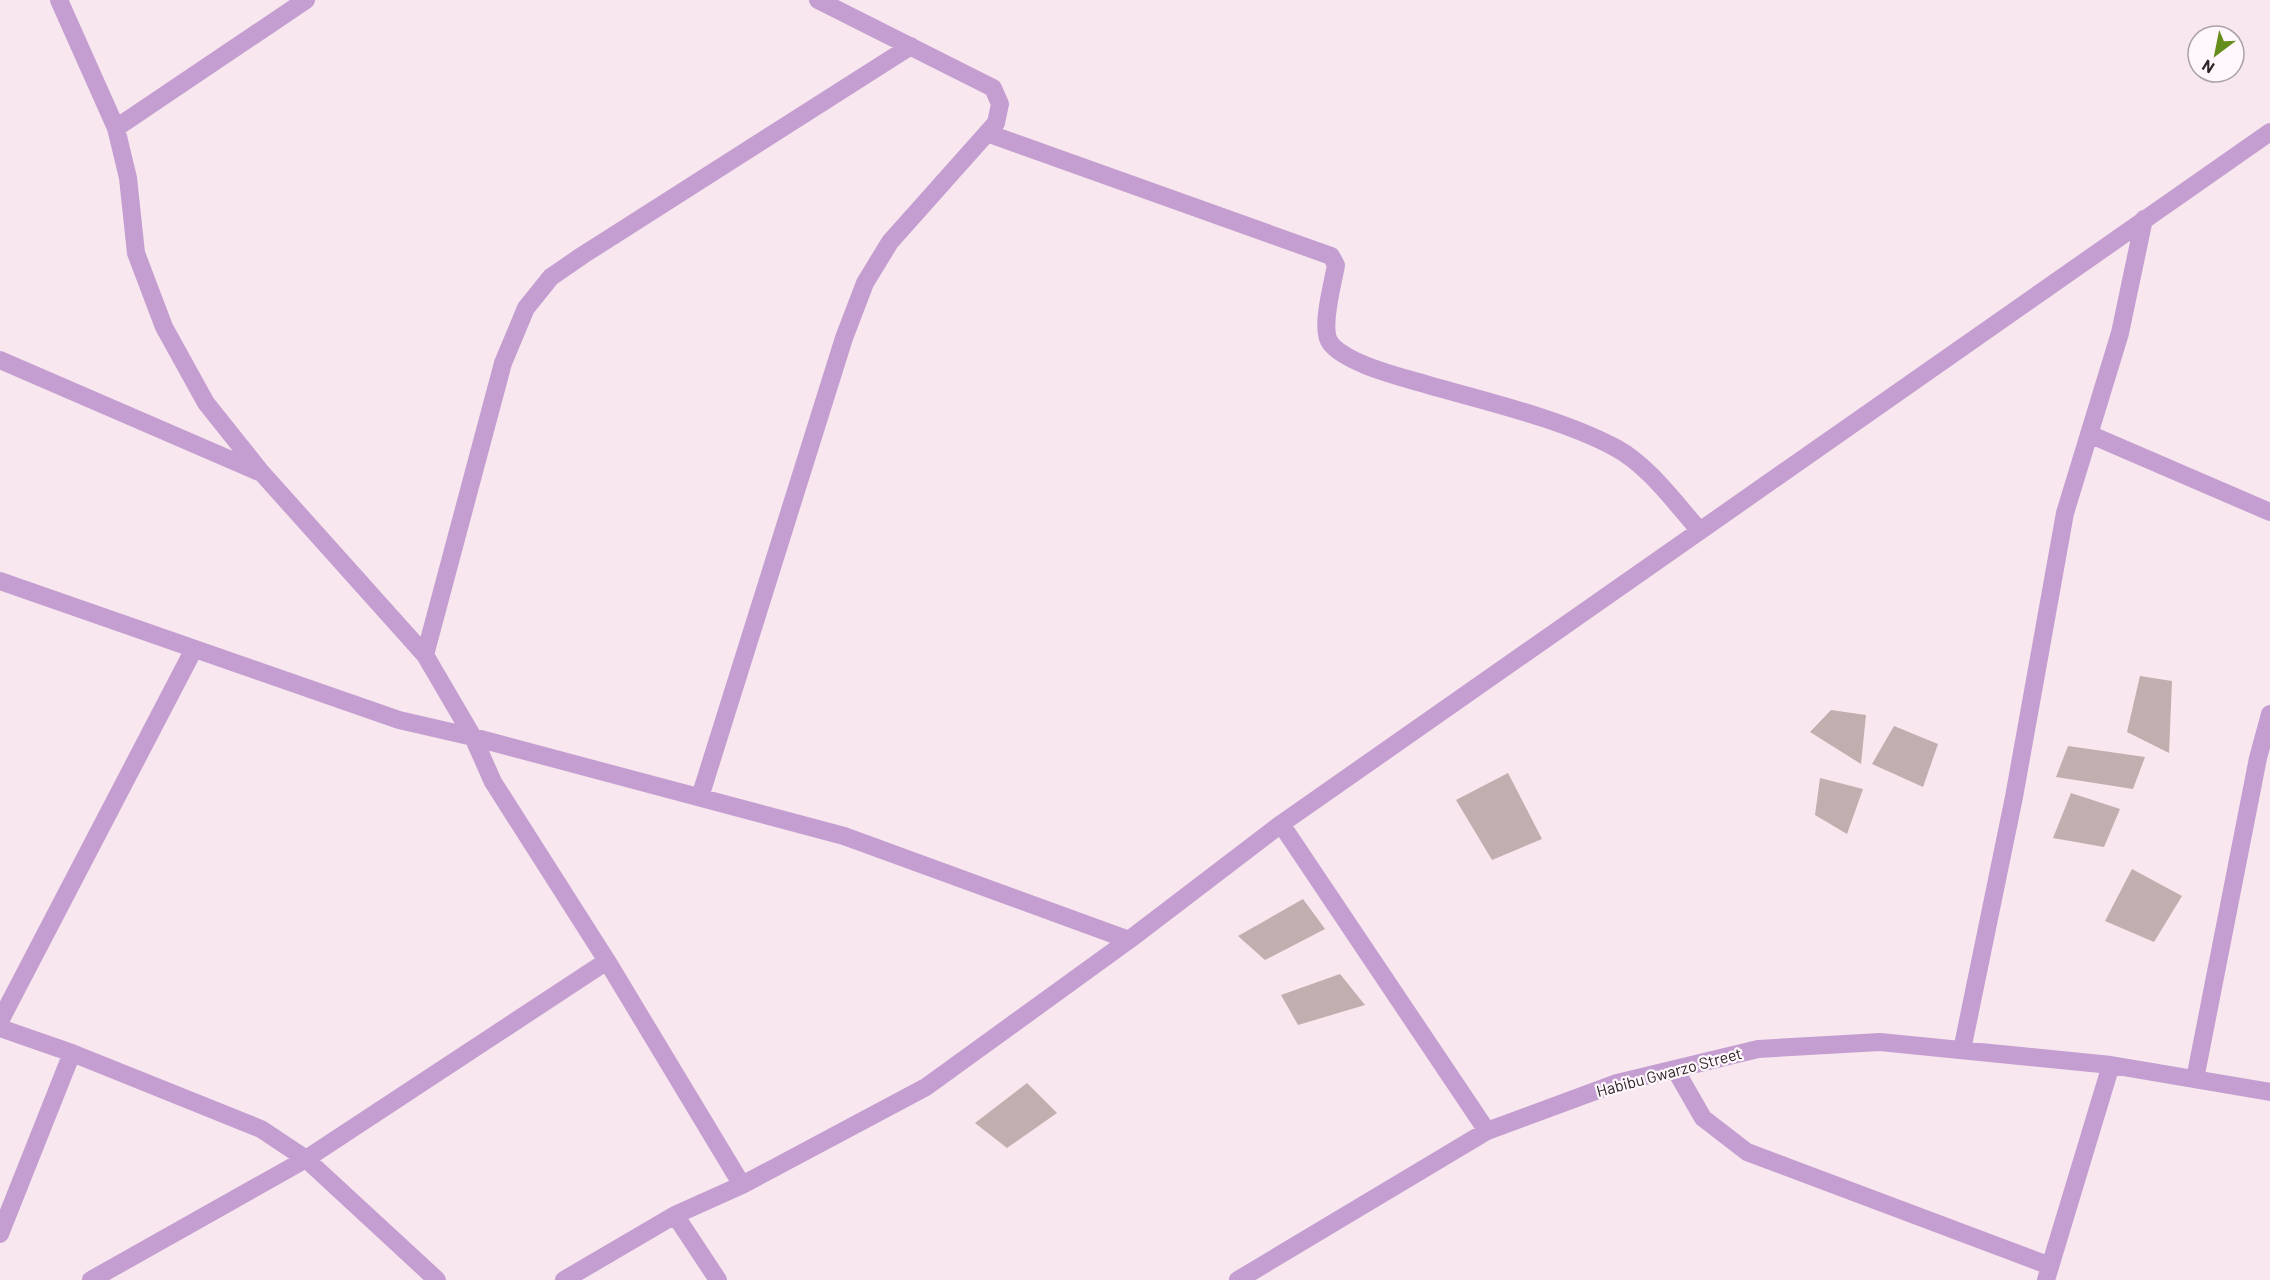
<svg xmlns="http://www.w3.org/2000/svg" width="2270" height="1280" font-family="Barlow,sans-serif">
	<style>
		.building { fill: #c1aeaf }
		.lines { fill: none; stroke-linecap: round; stroke-linejoin: round }
		.street { stroke: #c49ed0; stroke-width: 18 }
		.labels { text-anchor: middle; stroke-width: 4.5; stroke-linejoin: round; paint-order: stroke }
		.street-label { font-size: 16px; fill: #2a2427; stroke: #fff7fb }
	</style>
	<rect width="100%" height="100%" fill="#f8e7ef"/>
	<path class="building" d="M 2140,676 L 2172,681 L 2169,753 L 2127,732 Z
		M 1831,710 L 1866,715 L 1861,764 L 1810,732 Z
		M 1894,726 L 1938,744 L 1923,787 L 1872,764 Z
		M 2068,746 L 2145,757 L 2133,789 L 2056,777 Z
		M 1508,773 L 1542,839 L 1492,860 L 1456,800 Z
		M 1820,778 L 1863,789 L 1847,834 L 1815,815 Z
		M 2071,793 L 2120,809 L 2104,847 L 2053,838 Z
		M 2132,869 L 2182,896 L 2154,942 L 2105,921 Z
		M 1303,899 L 1325,929 L 1265,960 L 1238,936 Z
		M 1340,974 L 1365,1005 L 1298,1025 L 1281,995 Z
		M 1027,1083 L 1057,1113 L 1007,1148 L 975,1123 Z"/>
	<g class="lines">
		<path class="street" d="M 59,0 L 116,128 L 128,178 L 136,253 L 164,327 L 206,403 L 261,472 L 425,655 L 473,737 L 493,782 L 607,961 L 742,1185
			M 116,128 L 306,0
			M 987,133 L 1331,256 L 1336,265 C 1333,284 1319,330 1331,344 C 1347,363 1394,375 1418,382 C 1479,400 1561,418 1616,448 C 1649,466 1675,503 1700,531
			M 0,360 L 259,472
			M 2089,434 L 2270,512
			M 0,581 L 399,720 L 473,737 L 844,836 L 1129,940
			M 425,655 L 503,363 L 526,308 L 551,277 L 583,255 L 911,46
			M 700,797 L 844,338 L 865,283 L 890,242 L 996,123 L 1000,104 L 993,88 L 818,0
			M 1281,824 L 1487,1131
			M 0,1021 L 194,649
			M 0,1028 L 72,1053 L 261,1129 L 306,1159 L 437,1280
			M 1962,1050 L 2014,797 L 2065,513 L 2120,333 L 2144,219
			M 1676,1071 L 1703,1118 L 1747,1152 L 2050,1266
			M 2195,1079 L 2258,758 L 2270,714
			M 675,1215 L 718,1280
			M 0,1234 L 72,1053
			M 91,1280 L 306,1159 L 607,961
			M 564,1280 L 675,1215 L 742,1185 L 926,1087 L 1129,940 L 1281,824 L 2270,132
			M 1238,1280 L 1487,1131 L 1617,1083 L 1758,1049 L 1880,1042 L 2111,1065 L 2270,1092
			M 2046,1280 L 2111,1065"/>
	</g>
	<g class="labels">
		<g class="street-label">
			<text transform="translate(1669 1072) rotate(-15)" y="6">Habibu Gwarzo Street</text>
		</g>
	</g>
	<g transform="translate(2216 54) rotate(212)"><circle r="28" fill="#fff7fb" stroke="#aaa3a6" stroke-width="1.5"/>
	<path d="M0-4.5L10 22L0 15L-10 22Z" fill="#658d1b"/>
	<text y="-9" font-size="16" font-weight="bold" text-anchor="middle" fill="#2a2427">N</text>
	</g>
</svg>
